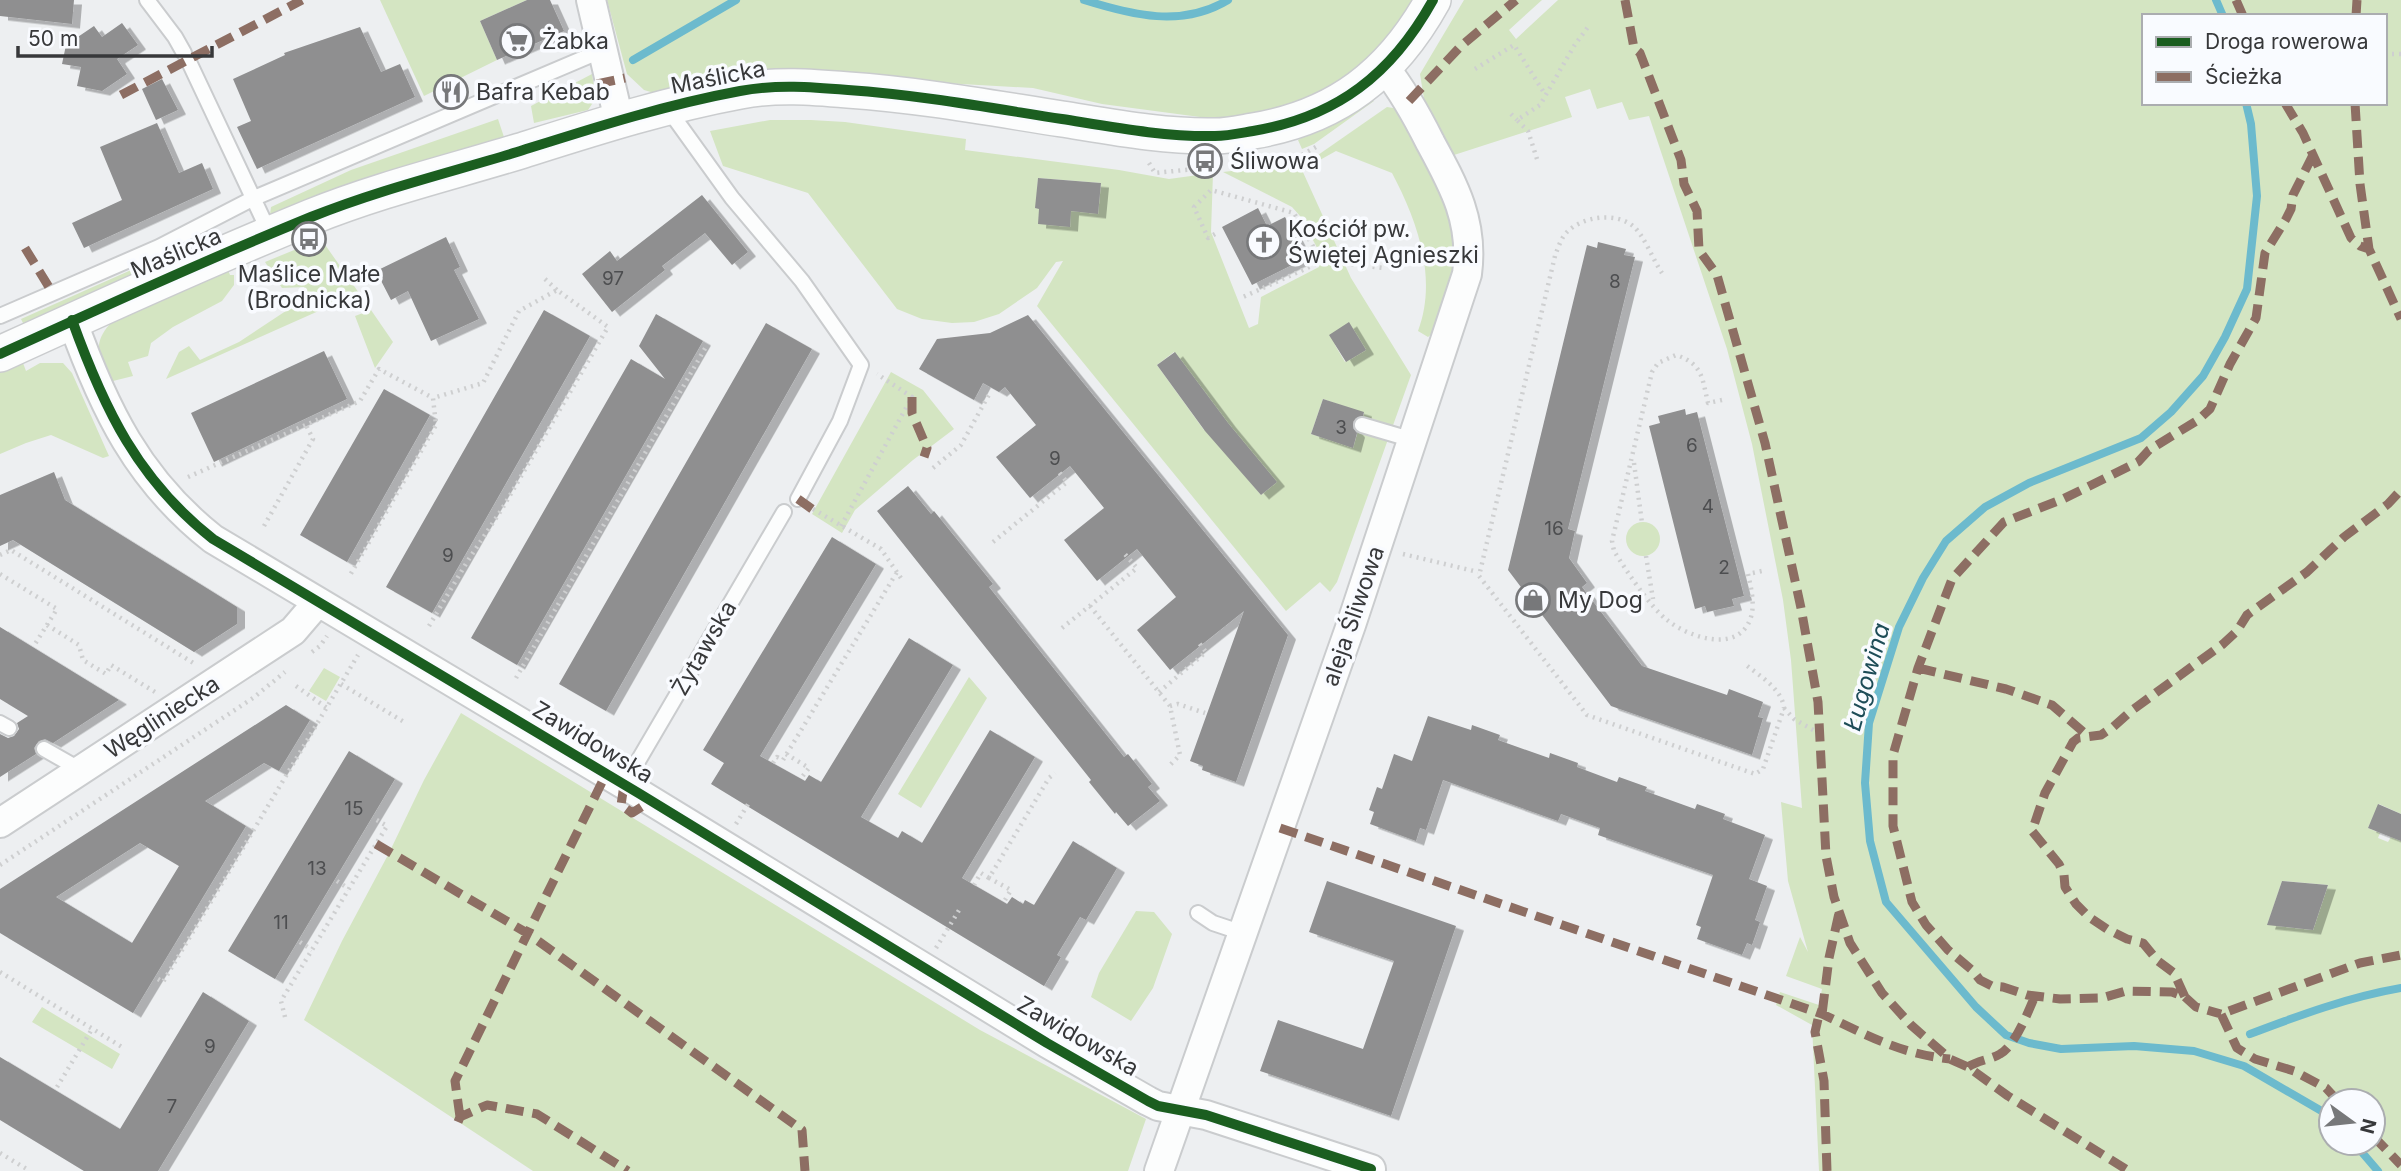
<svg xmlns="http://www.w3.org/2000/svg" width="2401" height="1171" font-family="Inter,sans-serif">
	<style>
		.green { fill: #d4e5c2; fill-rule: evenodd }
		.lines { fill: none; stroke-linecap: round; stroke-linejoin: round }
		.stream { stroke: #6cbacd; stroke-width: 8 }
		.building { fill: #8f8f90; fill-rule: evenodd; filter: url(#shadow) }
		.service-casing { stroke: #caccce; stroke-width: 18 }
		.minor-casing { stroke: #caccce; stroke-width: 32 }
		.tertiary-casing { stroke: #caccce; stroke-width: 38 }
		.path { stroke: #cecfd0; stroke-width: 4.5; stroke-dasharray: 2 5; stroke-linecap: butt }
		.service { stroke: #fcfdfd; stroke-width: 14 }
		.minor { stroke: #fcfdfd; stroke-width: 28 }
		.tertiary { stroke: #fcfdfd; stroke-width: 35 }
		.quiet { stroke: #8d6e63; stroke-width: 9; stroke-dasharray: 18 9; stroke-linecap: butt }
		.cycleway-casing { stroke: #f9fbff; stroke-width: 15 }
		.cycleway { stroke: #1b5e20; stroke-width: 10 }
		.labels { text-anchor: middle; stroke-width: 7; stroke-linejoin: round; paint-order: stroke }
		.number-label { font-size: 19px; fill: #4d4e50 }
		.poi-label { font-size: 23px; fill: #37383a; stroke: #f9fbff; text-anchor: start }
		.street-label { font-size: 23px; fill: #37383a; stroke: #f9fbff }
		.water-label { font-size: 24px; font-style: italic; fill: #1d4c57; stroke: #f9fbff }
	</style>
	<defs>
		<filter id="shadow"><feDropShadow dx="8" dy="4.5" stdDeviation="0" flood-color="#0004"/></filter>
	</defs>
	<rect width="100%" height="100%" fill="#edeff1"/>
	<path class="green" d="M 380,0 L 527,0 L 480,21 L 497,60 L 424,96 Z
		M 607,0 L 1419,0 L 1355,76 L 1297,103 L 1246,115 L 1215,119 L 1102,104 L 1033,88 L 909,81 L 671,98 L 644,90 L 627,74 Z
		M 1464,0 L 1542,0 L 1509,30 L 1516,39 L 1558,0 L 2401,0 L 2401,814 L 2379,804 L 2368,828 L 2380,833 L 2378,838 L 2388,842 L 2391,837 L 2401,841 L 2401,1171 L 1819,1171 L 1812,1025 L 1776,1005 L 1780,992 L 1819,1005 L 1822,989 L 1786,976 L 1800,937 L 1808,952 L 1788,881 L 1781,802 L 1802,808 L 1791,660 L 1783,600 L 1752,444 L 1727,349 L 1649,116 L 1629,120 L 1622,102 L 1597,109 L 1590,89 L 1565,97 L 1572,117 L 1454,155 L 1425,105 L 1420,74 ZM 2144,16 L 2385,16 L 2385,103 L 2144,103 ZM 2282,881 L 2328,885 L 2313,930 L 2278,926 L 2268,923 ZM 2331,1101 L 2373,1101 L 2373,1143 L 2331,1143 Z
		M 592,74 L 596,98 L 588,110 L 534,123 L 531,106 Z
		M 1362,101 L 1374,101 L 1314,144 L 1302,149 L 1298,140 Z
		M 1387,107 L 1399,109 L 1429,161 L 1453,221 L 1455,264 L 1439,328 L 1428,337 L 1418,331 C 1438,278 1417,220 1392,173 L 1336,151 L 1302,170 L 1351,278 L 1411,375 L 1337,582 L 1330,592 L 1320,582 L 1286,611 L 1037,306 L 1063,261 L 1056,262 L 1037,288 L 999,314 L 974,322 L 952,323 L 922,319 L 897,309 L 808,193 L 723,166 L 710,131 L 770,120 L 811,120 L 845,122 L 966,139 L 965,150 L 1119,170 L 1169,179 L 1213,173 L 1211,232 L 1249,328 L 1258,324 L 1261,297 L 1319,267 L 1321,255 L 1300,216 L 1292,207 L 1223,172 L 1299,163 L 1318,155 ZM 1038,178 L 1101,183 L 1098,213 L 1036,208 ZM 1355,333 L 1365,350 L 1345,362 L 1335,345 ZM 1174,352 L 1223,417 L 1204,430 L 1157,365 ZM 1323,399 L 1364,413 L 1353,447 L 1311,434 ZM 1210,434 L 1276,482 L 1261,495 Z
		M 498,119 L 505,140 L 270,215 L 271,207 L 351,170 Z
		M 212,234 L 218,248 L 28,333 L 21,319 Z
		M 321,239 L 359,293 L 166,379 L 179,352 L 189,346 L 200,360 L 239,342 L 304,299 L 304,287 L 282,288 L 265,262 Z
		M 228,270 L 230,275 L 234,275 L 234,285 L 222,301 L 173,327 L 151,343 L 148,356 L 128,362 L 133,376 L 109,382 C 100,359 91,345 110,324 Z
		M 371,310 L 393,342 L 375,368 L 355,316 Z
		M 23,363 L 26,371 L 40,363 L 63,363 L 72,373 L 109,456 L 103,458 L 51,435 L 26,443 L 0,454 L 0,373 Z
		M 891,372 L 923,390 L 954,429 L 913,460 L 855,510 L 842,533 L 812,514 Z
		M1626 539a17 17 0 1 1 34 0a17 17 0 1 1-34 0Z
		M 324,668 L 340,677 L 326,701 L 309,691 Z
		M 969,677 L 987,698 L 921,808 L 898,794 Z
		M 461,713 L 980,1030 L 1146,1119 L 1128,1171 L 533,1171 L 304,1020 L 342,941 L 389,853 L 424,780 Z
		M 1136,911 L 1154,912 L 1172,934 L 1153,988 L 1131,1021 L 1091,997 L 1099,973 Z
		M 42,1007 L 120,1054 L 112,1069 L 32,1022 Z"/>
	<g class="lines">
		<path class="stream" d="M 1084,0 C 1132,15 1182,28 1228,0
			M 2216,0 L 2223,16
			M 633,60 L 736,0
			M 2246,103 L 2251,124 L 2257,196 L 2247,289 L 2225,337 L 2203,376 L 2171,412 L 2141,438 L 2029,483 L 1985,507 L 1946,541 L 1923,578 L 1899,627 L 1869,723 L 1865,783 L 1870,841 L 1886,902 L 1976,1007 L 2006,1035 L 2029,1043 L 2061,1049 L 2134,1046 L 2194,1051 L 2244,1066 L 2325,1113 L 2331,1120
			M 2250,1034 C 2300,1015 2349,997 2401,988
			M 2354,1143 L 2378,1171"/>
	</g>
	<path class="building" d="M 0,0 L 74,0 L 72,24 L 0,16 Z
		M 527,0 L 550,0 L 564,31 L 497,60 L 480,21 Z
		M 122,23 L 138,45 L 117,59 L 127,74 L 102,91 L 77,86 L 81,67 L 62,64 L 66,45 L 94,26 L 102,37 Z
		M 360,27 L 381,72 L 400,64 L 415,97 L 257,169 L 237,127 L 251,121 L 233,79 L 285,55 L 284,53 Z
		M 162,79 L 178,110 L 156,120 L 142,89 Z
		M 157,123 L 179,173 L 202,163 L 213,189 L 84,248 L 72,223 L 122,200 L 100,147 Z
		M 1038,178 L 1101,183 L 1098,214 L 1071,211 L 1070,227 L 1038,224 L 1039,209 L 1035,208 Z
		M 702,195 L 748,252 L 732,265 L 705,233 L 662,266 L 665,270 L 612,312 L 582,274 L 610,251 L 617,261 Z
		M 1258,208 L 1267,226 L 1285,217 L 1306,258 L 1252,285 L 1222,227 Z
		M 446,237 L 460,267 L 454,270 L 479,319 L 431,341 L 408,291 L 391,300 L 376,271 Z
		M 1598,242 L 1626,249 L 1624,255 L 1635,257 L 1568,529 L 1575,531 L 1569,558 L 1587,583 L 1582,587 L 1642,666 L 1727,695 L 1729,689 L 1763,702 L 1758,717 L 1763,718 L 1752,755 L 1611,706 L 1508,570 L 1587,245 L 1597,248 Z
		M 544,310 L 590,336 L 432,613 L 386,587 Z
		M 656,314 L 703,341 L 517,665 L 471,638 L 631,359 L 665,379 L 639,346 Z
		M 1028,315 L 1288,635 L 1236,782 L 1202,770 L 1203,766 L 1190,761 L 1244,611 L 1170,670 L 1137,630 L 1176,597 L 1137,549 L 1097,581 L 1064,540 L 1104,508 L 1070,466 L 1030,498 L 996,457 L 1036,425 L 1005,387 L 999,392 L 983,383 L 974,400 L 919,369 L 937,339 L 990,333 Z
		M 1349,322 L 1366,350 L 1346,362 L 1329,335 Z
		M 766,323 L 812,349 L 606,711 L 559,684 Z
		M 324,351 L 347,399 L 214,462 L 191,413 Z
		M 1175,352 L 1228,423 L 1277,482 L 1261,495 L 1205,431 L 1157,365 Z
		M 384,389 L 430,415 L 347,562 L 300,535 Z
		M 1323,399 L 1364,412 L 1363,416 L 1356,418 L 1353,422 L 1353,428 L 1357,433 L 1353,448 L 1311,434 Z
		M 1685,409 L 1686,415 L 1697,412 L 1744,596 L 1732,599 L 1734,606 L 1707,612 L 1705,606 L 1695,609 L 1649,426 L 1660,423 L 1658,416 Z
		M 54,472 L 65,500 L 237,607 L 237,624 L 194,652 L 13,540 L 0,546 L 0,495 Z
		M 908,486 L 931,514 L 934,511 L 993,584 L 989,587 L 1124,757 L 1128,754 L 1152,784 L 1148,787 L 1160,801 L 1128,826 L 1116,812 L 1115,814 L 1089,782 L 1091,780 L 877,511 Z
		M 832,537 L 876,564 L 760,756 L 805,781 L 809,775 L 821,782 L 909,638 L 953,665 L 861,817 L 898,838 L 902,831 L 922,843 L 990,730 L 1035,757 L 962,878 L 1007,904 L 1012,897 L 1023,904 L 1025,900 L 1034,905 L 1073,841 L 1117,868 L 1086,920 L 1080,917 L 1057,955 L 1061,957 L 1044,986 L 711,784 L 724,763 L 703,750 Z
		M 0,627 L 119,700 L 53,743 L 45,739 L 39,741 L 34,748 L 36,754 L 0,777 L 0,734 L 8,738 L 14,736 L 19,729 L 17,723 L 28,716 L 0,699 Z
		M 286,705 L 310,720 L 279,771 L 264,763 L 205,801 L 246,826 L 133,1013 L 0,933 L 0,889 ZM 140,843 L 179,866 L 132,943 L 56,897 Z
		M 1428,716 L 1471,730 L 1472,725 L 1500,735 L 1498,740 L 1549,758 L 1550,753 L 1578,763 L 1577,767 L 1617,782 L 1619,777 L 1647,787 L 1645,791 L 1695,809 L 1697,804 L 1725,814 L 1723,819 L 1765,835 L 1749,879 L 1767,886 L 1755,920 L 1760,922 L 1752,945 L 1747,943 L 1742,955 L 1697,939 L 1701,927 L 1696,925 L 1713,875 L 1598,835 L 1600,828 L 1561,814 L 1558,821 L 1443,780 L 1426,830 L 1420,828 L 1416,841 L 1370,824 L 1374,812 L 1369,810 L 1377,787 L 1382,789 L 1394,754 L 1412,761 Z
		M 349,751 L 395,779 L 275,979 L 228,951 Z
		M 2378,804 L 2401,814 L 2401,841 L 2368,828 Z
		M 1327,881 L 1456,926 L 1391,1116 L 1260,1071 L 1278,1020 L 1363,1049 L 1394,961 L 1309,932 Z
		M 2282,881 L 2328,885 L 2313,930 L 2267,925 Z
		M 203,992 L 249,1021 L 158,1171 L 84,1171 L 0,1120 L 0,1057 L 120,1129 Z"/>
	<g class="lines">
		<g class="service-casing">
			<path id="service" d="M 147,0 L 175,37 L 184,53
				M 190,64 L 270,234
				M 668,109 L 732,198 L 802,281 L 861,365 L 840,421 L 798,499
				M 0,316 L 159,247 L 252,199 L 603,50
				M 1362,425 L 1413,440
				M 0,723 L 9,728
				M 44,749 L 81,770
				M 624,785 L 784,512
				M 1198,913 L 1213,923 L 1243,933"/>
		</g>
		<g class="minor-casing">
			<path id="minor" d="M 591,0 L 619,120
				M 72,320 C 104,409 138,480 213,539 L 640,794 L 1047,1043 L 1148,1101 L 1158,1106 L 1206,1115 L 1371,1169
				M 0,823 L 293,631 L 317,603
				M 1159,1171 L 1351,625 L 1467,274 C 1474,222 1454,186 1430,142 C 1417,116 1403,91 1385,68"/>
		</g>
		<g class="tertiary-casing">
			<path id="tertiary" d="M 0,354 C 103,307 206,260 311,217 C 378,190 448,173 517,152 C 590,129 664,105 740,91 C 776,84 812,87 848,90 C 920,95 991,108 1062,119 C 1112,127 1164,137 1215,136 C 1228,136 1241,133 1253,131 C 1337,117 1392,74 1433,0"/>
		</g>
		<path class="path" d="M 2385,54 L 2401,54
			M 1475,69 L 1514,45 L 1543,91 L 1547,93
			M 1511,114 L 1517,120
			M 1537,159 L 1528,131 L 1517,120 L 1540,105 L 1574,46 L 1588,27
			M 1268,161 L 1297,158 L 1316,147
			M 1149,163 L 1155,173 L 1204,168
			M 1215,234 L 1208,238 L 1194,207 L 1211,190 L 1294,213 L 1318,255 L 1316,264 L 1243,297
			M 1317,260 L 1383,268
			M 1662,273 C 1653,260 1644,235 1633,226 C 1616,212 1583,216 1567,232 C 1561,238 1558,248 1555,256 L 1479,576 L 1587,715 L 1755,774 L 1763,769 L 1784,708 C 1782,689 1760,676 1746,665
			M 545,279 L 557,290
			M 1722,400 L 1708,403 C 1702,378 1703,364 1676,355 L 1658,363 L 1652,372 L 1612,541 L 1614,551 C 1625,569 1651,608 1667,620 C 1688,637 1739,655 1751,617 C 1755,603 1751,588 1748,574 L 1762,571
			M 1634,463 L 1642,523
			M 933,468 L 961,445 L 991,391
			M 188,477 L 360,401 L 379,369 L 433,398 L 436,425 L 349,577
			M 813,509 L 881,549 L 903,581
			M 264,526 L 313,439 L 306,425
			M 841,526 L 912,397 L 877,374
			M 993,542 L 1067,482 L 1058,471
			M 1403,554 L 1478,572
			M 0,555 L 11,550 L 195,664
			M 1646,556 L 1653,599
			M 0,574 L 57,609 L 35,644
			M 1090,606 L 1170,706 L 1180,755 L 1169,766
			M 47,625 L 79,645 L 83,660 L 106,674 L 111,665 L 155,692
			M 429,626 L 467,562 L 502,509 L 608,327 L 557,290 L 519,311 L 483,383 L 433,398
			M 1062,628 L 1137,568 L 1124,553
			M 312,652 L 320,646 L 327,636
			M 516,678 L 707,345
			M 341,684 L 404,722
			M 296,686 L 327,708
			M 1159,692 L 1206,652 L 1199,643
			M 1170,706 L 1178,704 L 1205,713
			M 1784,708 L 1794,719 L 1820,734
			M 786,754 L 809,768 L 802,777
			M 773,763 L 777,757 L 783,760 L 897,572
			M 736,824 L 750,801
			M 0,865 L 253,698 L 285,672
			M 337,881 L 349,889
			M 974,885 L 981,873 L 989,878
			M 1005,900 L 1011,890 L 989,878 L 1049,778 L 1055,773
			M 300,942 L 312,950
			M 936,948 L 961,907
			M 0,972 L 122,1047
			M 158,979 L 163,982 L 358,655
			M 285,1017 L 281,1001 L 387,826 L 375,819
			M 57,1087 L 92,1029
			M 0,1153 L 30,1171"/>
		<use href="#service" class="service"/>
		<use href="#minor" class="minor"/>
		<use href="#tertiary" class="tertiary"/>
		<path class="quiet" d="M 1625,0 L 1634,48 L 1640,53 L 1681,160 L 1684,184 L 1697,211 L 1699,250 L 1717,275 L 1765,443 L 1801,608 L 1818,702 L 1826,856 L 1834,897 L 1850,943 L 1882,993 L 1911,1025 L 1950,1059 L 1968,1067 L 2008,1096 L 2129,1171
			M 2236,0 L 2243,16
			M 2356,16 L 2357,0
			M 597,84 L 625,78
			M 121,95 L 302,0
			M 1409,101 L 1461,46 L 1516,0
			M 2285,103 L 2303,133 L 2351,238 L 2360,246 L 2369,249
			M 2355,103 L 2360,184 L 2369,249 L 2401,319
			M 2313,155 L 2293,195 L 2291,209 L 2286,219 L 2265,253 L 2256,318 L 2230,364 L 2210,409 L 2198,420 L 2149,450 L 2138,462 L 2063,499 L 2004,522 L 1952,579 L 1918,668 L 1893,755 L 1893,826 L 1912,902 L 1926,925 L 1948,950 L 1972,970 L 1980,980 L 1992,986 L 2003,987 L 2027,995 L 2060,999 L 2102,998 L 2126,991 L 2172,992 L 2185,997 L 2174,973 L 2158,961 L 2143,943 L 2127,939 L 2107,929 L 2089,917 L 2076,904 L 2065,887 L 2064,875 L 2059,864 L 2032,831 L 2045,793 L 2073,742 L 2078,738 L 2101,735 L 2113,727 L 2131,711 L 2223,644 L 2237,631 L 2247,615 L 2307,572 L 2344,537 L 2388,504 L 2401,490
			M 25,248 L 52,292
			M 912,397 L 912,413 L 927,448 L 924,457
			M 798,499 L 812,509
			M 1918,668 L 2006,689 L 2052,705 L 2088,736
			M 624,785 L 621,805 L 632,813 L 651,801
			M 1280,828 L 1822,1014 C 1867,1035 1900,1054 1950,1059
			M 376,844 L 527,933 L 802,1130 L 805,1171
			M 2185,997 L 2196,1007 L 2221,1014
			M 1968,1067 C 1978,1060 1990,1060 2000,1054 C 2015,1046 2028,1012 2035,996
			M 2338,1101 L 2326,1088 L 2294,1071 L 2255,1059 L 2237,1048 L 2221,1014 L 2360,963 L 2401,955
			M 460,1117 L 455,1081 L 606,774
			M 458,1122 L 460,1117 L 487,1105 L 537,1114 L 628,1171
			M 2373,1136 L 2401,1165
			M 1827,1171 L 1824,1081 L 1815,1032 L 1818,1019 L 1822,1014 L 1829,958 L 1839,913"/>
		<g class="cycleway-casing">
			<path id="cycleway" d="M 72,320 C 104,409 138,480 213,539 L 640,794 L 1047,1043 L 1148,1101 L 1158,1106 L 1206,1115 L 1371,1169
				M 0,354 C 103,307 206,260 311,217 C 378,190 448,173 517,152 C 590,129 664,105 740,91 C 776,84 812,87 848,90 C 920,95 991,108 1062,119 C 1112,127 1164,137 1215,136 C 1228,136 1241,133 1253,131 C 1337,117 1392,74 1433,0"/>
		</g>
		<use href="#cycleway" class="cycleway"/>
	</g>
	<defs>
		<g id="supermarket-ring" transform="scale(1.75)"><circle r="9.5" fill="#f9fbff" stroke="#77787a" stroke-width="1.5"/><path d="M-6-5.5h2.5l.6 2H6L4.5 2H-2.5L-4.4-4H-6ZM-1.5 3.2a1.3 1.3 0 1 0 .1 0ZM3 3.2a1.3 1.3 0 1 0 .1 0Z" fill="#77787a"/></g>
		<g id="restaurant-ring" transform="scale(1.75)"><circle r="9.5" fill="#f9fbff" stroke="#77787a" stroke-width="1.5"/><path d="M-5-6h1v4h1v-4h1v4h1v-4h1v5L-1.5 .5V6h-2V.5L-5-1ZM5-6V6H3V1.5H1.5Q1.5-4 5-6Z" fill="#77787a"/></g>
		<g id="bus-ring" transform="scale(1.75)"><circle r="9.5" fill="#f9fbff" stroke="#77787a" stroke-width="1.5"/><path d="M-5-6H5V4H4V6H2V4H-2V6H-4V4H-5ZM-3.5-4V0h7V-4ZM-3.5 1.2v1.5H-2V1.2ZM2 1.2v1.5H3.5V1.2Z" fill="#77787a"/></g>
		<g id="church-ring" transform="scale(1.75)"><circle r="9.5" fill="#f9fbff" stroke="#77787a" stroke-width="1.5"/><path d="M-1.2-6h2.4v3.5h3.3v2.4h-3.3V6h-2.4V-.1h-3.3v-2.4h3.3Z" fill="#77787a"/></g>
		<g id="shop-ring" transform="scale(1.75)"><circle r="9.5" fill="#f9fbff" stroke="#77787a" stroke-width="1.5"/><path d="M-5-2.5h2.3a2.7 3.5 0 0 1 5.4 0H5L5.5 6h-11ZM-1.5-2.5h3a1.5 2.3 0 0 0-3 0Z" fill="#77787a"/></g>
	</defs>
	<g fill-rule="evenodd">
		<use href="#supermarket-ring" x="517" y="41"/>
		<use href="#restaurant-ring" x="451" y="92"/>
		<use href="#bus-ring" x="1205" y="161"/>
		<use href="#bus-ring" x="309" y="239"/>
		<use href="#church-ring" x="1264" y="242"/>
		<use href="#shop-ring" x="1533" y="600"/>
	</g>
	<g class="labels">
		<g class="number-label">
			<text x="613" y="285">97</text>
			<text x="1615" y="288">8</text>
			<text x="1341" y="434">3</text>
			<text x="1692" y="452">6</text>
			<text x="1055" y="465">9</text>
			<text x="1708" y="513">4</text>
			<text x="1554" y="535">16</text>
			<text x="448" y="562">9</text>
			<text x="1724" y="574">2</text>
			<text x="354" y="815">15</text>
			<text x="317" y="875">13</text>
			<text x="281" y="929">11</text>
			<text x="210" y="1053">9</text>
			<text x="172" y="1113">7</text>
		</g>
		<g class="poi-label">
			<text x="542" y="49">Żabka</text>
			<text x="476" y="100">Bafra Kebab</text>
			<text x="1230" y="169">Śliwowa</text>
			<text x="1288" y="237">Kościół pw.<tspan x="1288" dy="26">Świętej Agnieszki</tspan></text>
			<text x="309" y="282" text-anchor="middle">Maślice Małe<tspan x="309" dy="26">(Brodnicka)</tspan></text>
			<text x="1558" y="608">My Dog</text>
		</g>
		<g class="street-label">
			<text transform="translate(718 77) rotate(-11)" y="8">Maślicka</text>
			<text transform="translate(176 253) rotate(-23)" y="8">Maślicka</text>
			<text transform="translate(1353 616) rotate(-71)" y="8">aleja Śliwowa</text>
			<text transform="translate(704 648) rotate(-60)" y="8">Żytawska</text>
			<text transform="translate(162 717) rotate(-33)" y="8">Węgliniecka</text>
			<text transform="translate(593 742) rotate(31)" y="8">Zawidowska</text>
			<text transform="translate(1078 1036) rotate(30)" y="8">Zawidowska</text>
		</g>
		<g class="water-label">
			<text transform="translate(1867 677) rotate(-74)" y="8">Ługowina</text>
		</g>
	</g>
	<rect x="2142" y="14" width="245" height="91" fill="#f9fbff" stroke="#abadb0" stroke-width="2"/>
	<rect x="2156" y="37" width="35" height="10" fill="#1b5e20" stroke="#abadb0" stroke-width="2"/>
	<text x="2205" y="49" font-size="21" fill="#37383a">Droga rowerowa</text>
	<rect x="2156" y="72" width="35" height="10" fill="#8d6e63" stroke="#abadb0" stroke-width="2"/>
	<text x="2205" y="84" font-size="21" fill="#37383a">Ścieżka</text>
	<g transform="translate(2352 1122) rotate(105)"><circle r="33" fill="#f9fbff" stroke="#abadb0" stroke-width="2"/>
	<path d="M0-5L12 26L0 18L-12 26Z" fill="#77787a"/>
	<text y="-10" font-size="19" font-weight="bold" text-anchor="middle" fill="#37383a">N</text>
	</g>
	<path d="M18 46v10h194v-10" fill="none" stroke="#37383a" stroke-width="3.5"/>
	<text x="28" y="46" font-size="21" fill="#37383a" stroke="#f9fbff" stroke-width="5" paint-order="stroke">50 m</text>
</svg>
